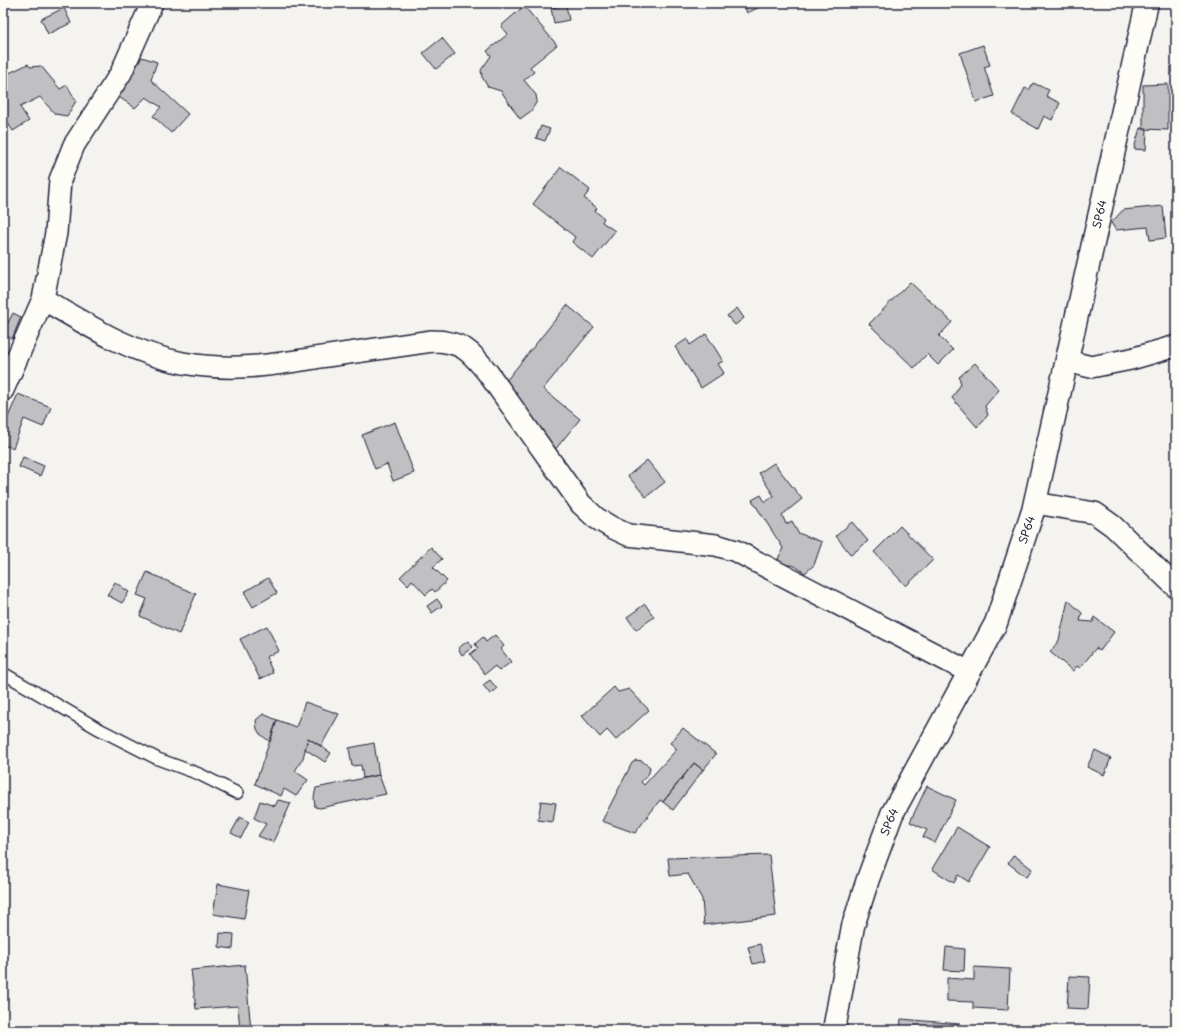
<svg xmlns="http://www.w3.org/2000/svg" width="1179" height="1033" font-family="'Playpen Sans',sans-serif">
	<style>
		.building { fill: #c0bfc2; stroke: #22223b }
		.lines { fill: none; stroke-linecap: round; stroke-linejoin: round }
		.lane-casing { stroke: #22223b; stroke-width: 14 }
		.street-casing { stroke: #22223b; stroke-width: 24 }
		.secondary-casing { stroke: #22223b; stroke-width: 25 }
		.lane { stroke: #fdfcf7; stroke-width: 11 }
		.street { stroke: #fdfcf7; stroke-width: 21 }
		.secondary { stroke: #fdfcf7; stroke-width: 22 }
		.labels { text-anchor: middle; stroke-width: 3.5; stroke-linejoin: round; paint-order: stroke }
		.street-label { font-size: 11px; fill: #22223b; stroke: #fdfcf7 }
	</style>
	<rect width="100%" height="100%" fill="#f4f3ef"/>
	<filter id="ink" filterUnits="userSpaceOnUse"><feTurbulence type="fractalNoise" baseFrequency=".025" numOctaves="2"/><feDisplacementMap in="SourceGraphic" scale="8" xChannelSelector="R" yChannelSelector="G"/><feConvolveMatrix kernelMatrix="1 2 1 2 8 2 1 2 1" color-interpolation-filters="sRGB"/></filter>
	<g filter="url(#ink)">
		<path class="building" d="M 743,3 L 763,3 L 764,5 L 747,13 Z
			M 566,5 L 569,20 L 554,23 L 551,8 Z
			M 524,6 L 557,45 L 530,67 L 534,72 L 524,80 L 536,95 L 537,101 L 531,111 L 520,119 L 501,91 L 488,87 L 482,77 L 481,70 L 491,56 L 487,51 L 508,34 L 501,26 Z
			M 64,8 L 71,23 L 48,34 L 41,19 Z
			M 442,38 L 455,54 L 436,69 L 423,53 Z
			M 983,45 L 990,65 L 984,67 L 994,96 L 976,102 L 960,53 Z
			M 142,57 L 157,62 L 151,80 L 188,114 L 171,133 L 153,116 L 161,107 L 146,97 L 135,108 L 119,97 Z
			M 28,64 L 30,67 L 41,66 L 60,89 L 67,85 L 76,101 L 67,116 L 55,114 L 40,97 L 20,107 L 29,121 L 13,131 L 3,115 L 3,76 Z
			M 1033,83 L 1049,90 L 1046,96 L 1060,103 L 1052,120 L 1044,116 L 1038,129 L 1012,114 L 1025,88 L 1029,90 Z
			M 1168,84 L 1168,130 L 1143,129 L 1143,85 Z
			M 541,126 L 550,129 L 545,141 L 536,138 Z
			M 1140,128 L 1147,130 L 1146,150 L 1134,149 Z
			M 561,167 L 590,190 L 584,198 L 597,208 L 595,211 L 604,218 L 602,222 L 615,231 L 593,259 L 572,242 L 575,237 L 533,204 Z
			M 1163,206 L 1166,238 L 1150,240 L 1148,227 L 1116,230 L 1111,223 L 1123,210 Z
			M 910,282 L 952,322 L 939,336 L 953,350 L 938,365 L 927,354 L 914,368 L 869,324 Z
			M 567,305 L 594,327 L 543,389 L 580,419 L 554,451 L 506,381 Z
			M 737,308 L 744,318 L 735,325 L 727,316 Z
			M 13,313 L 21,317 L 12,339 L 3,333 Z
			M 706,334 L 723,361 L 718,364 L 724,373 L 701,388 L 675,347 L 687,339 L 690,345 Z
			M 975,363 L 999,390 L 985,406 L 988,415 L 977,427 L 952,398 L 961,384 L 959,377 Z
			M 18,394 L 51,407 L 43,427 L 24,419 L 13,448 L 3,445 L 3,414 L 8,417 Z
			M 395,422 L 414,473 L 393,481 L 387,464 L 375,469 L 362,435 Z
			M 23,457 L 44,466 L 40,476 L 19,467 Z
			M 647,460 L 665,482 L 646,497 L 628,476 Z
			M 774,463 L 802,499 L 782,515 L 786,524 L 792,521 L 798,533 L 822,542 L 814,565 L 805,573 L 795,566 L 783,564 L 778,559 L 783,548 L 752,500 L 761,495 L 765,502 L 774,496 L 759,473 Z
			M 852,522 L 868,541 L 851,555 L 836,536 Z
			M 900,526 L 933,560 L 906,586 L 874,552 Z
			M 431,547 L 442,559 L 433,567 L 447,581 L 435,592 L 432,589 L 426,595 L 412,580 L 408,585 L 400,577 Z
			M 147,572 L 196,594 L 179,634 L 140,616 L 147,599 L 137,595 Z
			M 268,578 L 277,593 L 253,607 L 244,592 Z
			M 115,582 L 129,592 L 122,603 L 107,595 Z
			M 437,599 L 442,606 L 432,613 L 427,606 Z
			M 1068,600 L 1082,613 L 1080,621 L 1093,622 L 1094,617 L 1114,632 L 1100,651 L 1096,648 L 1080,668 L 1077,666 L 1073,671 L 1050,652 L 1059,640 Z
			M 645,604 L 654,617 L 636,630 L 627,617 Z
			M 267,626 L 279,651 L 266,657 L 273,673 L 260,679 L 240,639 Z
			M 495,635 L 504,646 L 501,649 L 511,662 L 499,671 L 495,666 L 485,674 L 470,654 L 478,648 L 475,644 L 483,637 L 486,642 Z
			M 468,641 L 473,647 L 462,655 L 458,648 Z
			M 490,680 L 497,689 L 490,694 L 483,685 Z
			M 614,687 L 618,692 L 629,689 L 649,710 L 616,740 L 607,730 L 600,737 L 582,716 Z
			M 305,702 L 339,714 L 321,746 L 308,738 L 303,758 L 295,771 L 308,780 L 296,796 L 284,789 L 281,796 L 255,784 L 277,720 L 296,727 Z
			M 263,714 L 277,720 L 270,742 L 260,734 L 257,729 L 256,720 Z
			M 683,728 L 716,754 L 703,770 L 694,763 L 663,802 L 660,800 L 635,833 L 602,821 L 632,763 L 636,760 L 642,761 L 650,767 L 649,773 L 641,782 L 644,785 L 677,749 L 670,743 Z
			M 308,738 L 331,753 L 325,762 L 305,749 Z
			M 374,743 L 379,775 L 363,778 L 361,765 L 352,766 L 349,748 Z
			M 1095,750 L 1111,758 L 1104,775 L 1087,767 Z
			M 694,763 L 703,770 L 673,810 L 663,802 Z
			M 379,775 L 386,794 L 320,808 L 315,807 L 314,797 L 316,788 Z
			M 927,786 L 956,800 L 935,843 L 923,837 L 927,830 L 910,822 Z
			M 278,800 L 291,803 L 273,842 L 258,836 L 266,824 L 254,818 L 260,801 L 275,806 Z
			M 541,801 L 556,803 L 553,822 L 538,820 Z
			M 240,817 L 249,822 L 241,838 L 231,833 Z
			M 957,827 L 990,847 L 969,882 L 958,875 L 954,883 L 932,869 Z
			M 769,855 L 776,916 L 704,925 L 702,899 L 688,874 L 670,876 L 668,858 Z
			M 1014,855 L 1032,869 L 1026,877 L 1008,863 Z
			M 218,884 L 249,890 L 244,919 L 213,914 Z
			M 220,933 L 234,934 L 233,949 L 219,947 Z
			M 760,944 L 765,961 L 753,964 L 748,947 Z
			M 946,947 L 965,949 L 964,971 L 944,970 Z
			M 245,965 L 251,1030 L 240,1030 L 238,1006 L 196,1009 L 191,970 Z
			M 974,967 L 1010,969 L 1008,1010 L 973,1008 L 973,1002 L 947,1001 L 947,978 L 974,980 Z
			M 1069,976 L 1090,977 L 1088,1009 L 1067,1008 Z
			M 901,1019 L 960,1024 L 959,1030 L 900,1030 Z"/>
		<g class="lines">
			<g class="lane-casing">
				<path id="lane" d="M 3,673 L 97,728 L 158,759 L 199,774 L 237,793"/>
			</g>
			<g class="street-casing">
				<path id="street" d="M 43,299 C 87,325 131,353 183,363 C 233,372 272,365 321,357 C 358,352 395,346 432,341 C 462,341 470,351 488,373 L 581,504 L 596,518 L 611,527 L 628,535 L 716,545 L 736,551 L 969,672
					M 1067,361 L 1091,367 L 1131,359 L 1176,346
					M 3,390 L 43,299 L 56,233 L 60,180 L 74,145 L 121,73 L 152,3
					M 1035,503 L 1095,513 L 1113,526 L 1176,587"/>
			</g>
			<g class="secondary-casing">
				<g id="secondary">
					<path id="s1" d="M 834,1030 L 853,926 L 868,879 L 892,814 L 996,623 L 1033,511 L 1147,3"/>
				</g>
			</g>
			<use href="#lane" class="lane"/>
			<use href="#street" class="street"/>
			<use href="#secondary" class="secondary"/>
		</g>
	</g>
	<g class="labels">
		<g class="street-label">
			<text dy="4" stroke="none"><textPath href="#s1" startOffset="864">SP64</textPath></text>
			<text dy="4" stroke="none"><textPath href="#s1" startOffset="540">SP64</textPath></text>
			<text dy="4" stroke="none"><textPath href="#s1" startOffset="216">SP64</textPath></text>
		</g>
	</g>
	<rect width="1179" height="1033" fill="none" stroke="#fdfcf7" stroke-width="16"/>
	<rect x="8" y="8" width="1163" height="1017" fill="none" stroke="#22223b" stroke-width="1.5" filter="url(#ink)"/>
</svg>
